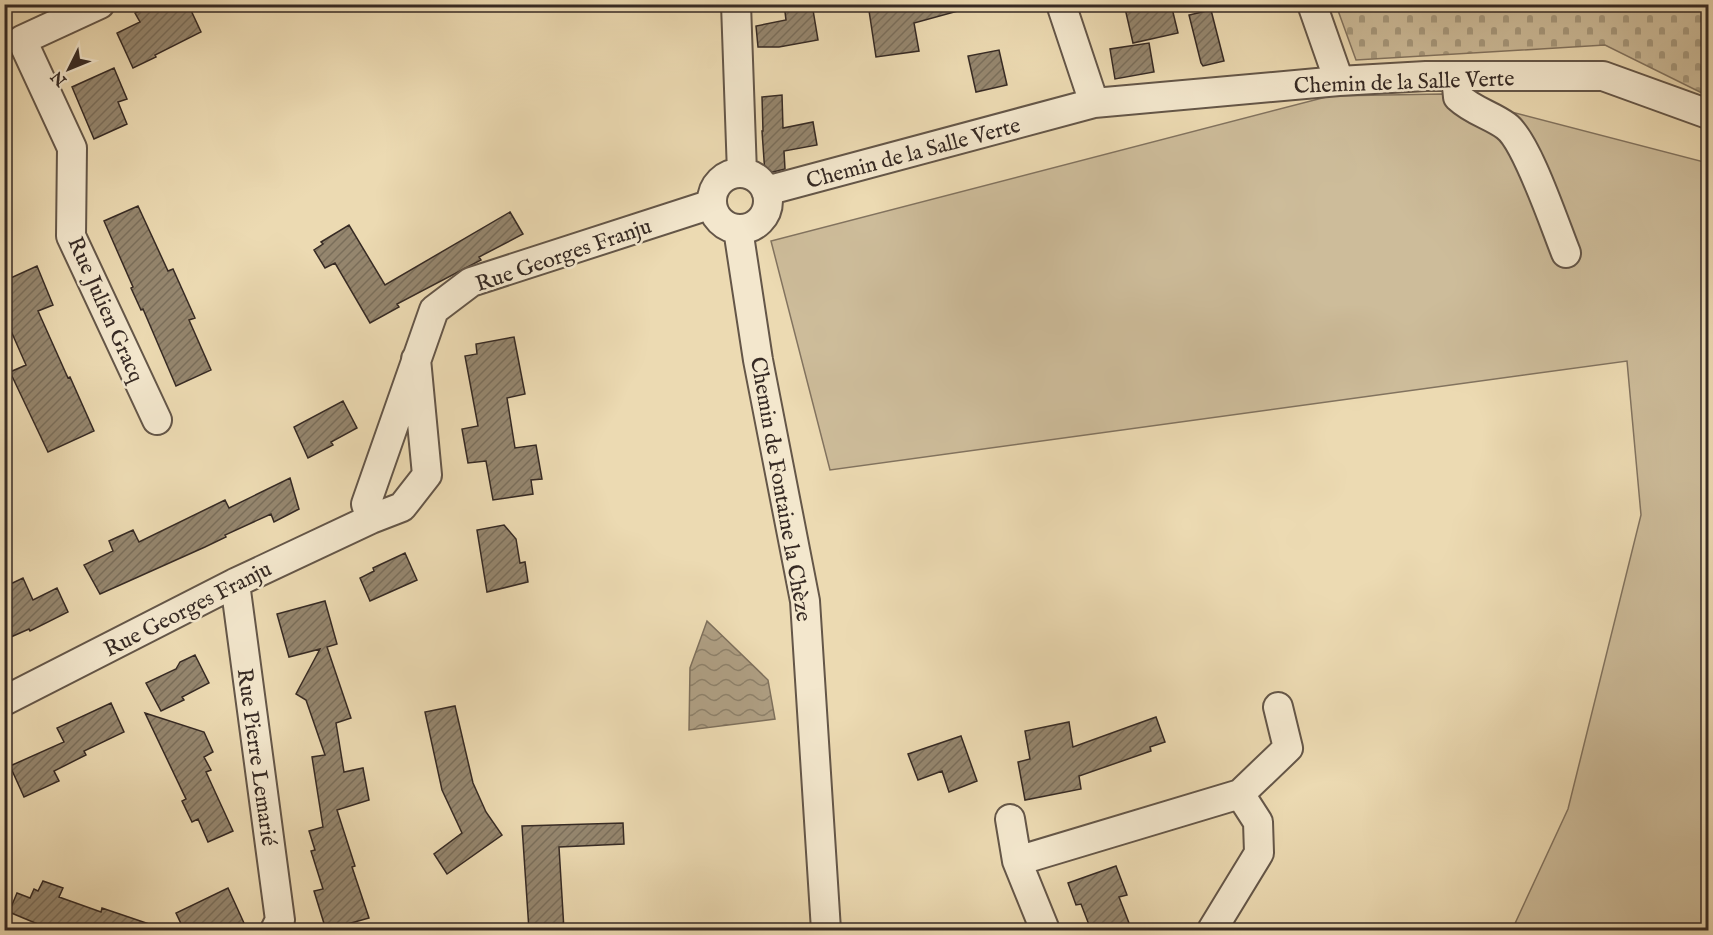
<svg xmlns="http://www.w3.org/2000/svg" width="1713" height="935" font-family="'IM FELL English',serif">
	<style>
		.grass { fill: #cdbc9a; stroke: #82735f; stroke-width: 1.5 }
		.cemetery { fill: url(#cemetery-stones); stroke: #82735f; stroke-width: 1.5 }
		.water { fill: url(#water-waves); stroke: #7e705c; stroke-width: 1.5 }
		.building { fill: url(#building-hatch); stroke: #362a24; stroke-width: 1.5 }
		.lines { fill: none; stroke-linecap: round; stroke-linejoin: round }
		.minor-casing { stroke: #645648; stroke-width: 32 }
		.minor { stroke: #f3e7cd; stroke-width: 28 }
		.labels { text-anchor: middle; stroke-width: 5; stroke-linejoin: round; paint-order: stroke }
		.street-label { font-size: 22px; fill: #362a24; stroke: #f3e7cd }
	</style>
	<defs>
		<pattern id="cemetery-stones" width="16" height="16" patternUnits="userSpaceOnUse" patternTransform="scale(1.5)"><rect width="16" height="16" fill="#cdbc9a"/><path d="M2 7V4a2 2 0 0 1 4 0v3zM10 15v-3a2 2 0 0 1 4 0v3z" fill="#a7997d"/></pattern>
		<pattern id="water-waves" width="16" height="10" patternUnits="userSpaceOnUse" patternTransform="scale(1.5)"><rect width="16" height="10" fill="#ae9e82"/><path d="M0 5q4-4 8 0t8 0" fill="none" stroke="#8e816a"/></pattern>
		<pattern id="building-hatch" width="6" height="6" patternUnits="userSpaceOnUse" patternTransform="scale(1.5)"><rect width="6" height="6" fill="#95866e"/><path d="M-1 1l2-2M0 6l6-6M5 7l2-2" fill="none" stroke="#7a6e5a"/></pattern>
	</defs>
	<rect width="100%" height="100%" fill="#ecdab2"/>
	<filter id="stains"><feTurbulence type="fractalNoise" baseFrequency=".00333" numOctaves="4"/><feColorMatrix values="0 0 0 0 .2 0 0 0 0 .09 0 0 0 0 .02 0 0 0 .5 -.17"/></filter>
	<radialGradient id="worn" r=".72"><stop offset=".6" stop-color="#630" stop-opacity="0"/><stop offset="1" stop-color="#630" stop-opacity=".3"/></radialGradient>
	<path class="grass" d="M 1442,94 L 1708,163 L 1708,930 L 1512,930 L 1568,809 L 1641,515 L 1627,361 L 830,470 L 771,241 L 1330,96 Z"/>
	<path class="cemetery" d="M 1336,5 L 1708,5 L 1708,96 L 1605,45 L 1356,60 Z"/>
	<path class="water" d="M 707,621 L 768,680 L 775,719 L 689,730 L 690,668 Z"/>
	<path class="building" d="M 154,4 L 188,4 L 201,32 L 155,55 L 156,57 L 133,68 L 117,33 L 140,22 L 135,13 Z
		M 784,4 L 812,4 L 818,40 L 779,47 L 758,47 L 756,26 L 786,20 Z
		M 868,4 L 957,4 L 958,11 L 914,23 L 919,51 L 876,57 Z
		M 1124,4 L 1171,4 L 1178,33 L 1133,43 Z
		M 1211,10 L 1224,61 L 1203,66 L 1201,63 L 1189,15 Z
		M 1149,43 L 1154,72 L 1115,79 L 1110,49 Z
		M 999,50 L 1007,85 L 976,92 L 968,56 Z
		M 114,68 L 127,99 L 118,102 L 127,124 L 94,139 L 72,87 Z
		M 782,95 L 783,128 L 813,122 L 817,145 L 784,151 L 785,169 L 765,174 L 762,131 L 763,131 L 762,97 Z
		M 138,206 L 168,271 L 173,269 L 195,318 L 189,320 L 211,370 L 176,386 L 143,309 L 141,310 L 131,288 L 133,287 L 104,221 Z
		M 510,212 L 523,234 L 479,257 L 481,260 L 397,304 L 399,307 L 370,323 L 335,263 L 325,268 L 314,250 L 323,244 L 321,242 L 349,225 L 385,285 Z
		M 37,266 L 53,305 L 38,311 L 68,378 L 70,377 L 94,431 L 48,452 L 10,372 L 26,365 L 4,315 L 4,281 Z
		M 514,337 L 525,394 L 507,398 L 515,448 L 536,445 L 542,479 L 531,480 L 533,494 L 493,500 L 486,461 L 468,463 L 462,429 L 478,426 L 465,356 L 477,354 L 476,344 Z
		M 343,401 L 357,428 L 331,442 L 333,445 L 308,458 L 294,427 Z
		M 290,478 L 299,509 L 274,522 L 271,514 L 225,535 L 226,537 L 205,547 L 100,594 L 84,565 L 113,551 L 109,541 L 133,530 L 139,542 L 225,500 L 229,508 Z
		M 504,525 L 516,539 L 520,563 L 525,562 L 528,582 L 487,592 L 477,530 Z
		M 405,553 L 417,580 L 370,601 L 360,578 L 374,571 L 373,568 Z
		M 23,578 L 33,600 L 57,588 L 68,612 L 30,631 L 29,629 L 4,640 L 4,587 Z
		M 325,601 L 337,644 L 327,647 L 351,718 L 336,723 L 344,772 L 363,768 L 369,800 L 337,810 L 355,866 L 352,867 L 369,918 L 326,930 L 314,891 L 323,889 L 311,851 L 315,850 L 309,831 L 323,827 L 312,757 L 325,755 L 306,700 L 296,694 L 320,649 L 289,657 L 277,614 Z
		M 195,655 L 209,683 L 182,697 L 184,700 L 161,711 L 146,683 L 176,669 L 180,662 Z
		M 111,703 L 124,732 L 84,751 L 86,755 L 54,771 L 59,781 L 24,797 L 10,766 L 64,742 L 57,728 Z
		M 455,706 L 473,783 L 486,812 L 502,835 L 447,874 L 434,854 L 462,833 L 442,790 L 425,712 Z
		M 145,713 L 204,732 L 213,752 L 204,757 L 211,770 L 206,772 L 233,831 L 208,842 L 198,819 L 192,822 L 182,801 L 186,799 Z
		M 1156,717 L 1165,742 L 1150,747 L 1151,751 L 1079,776 L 1081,789 L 1025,800 L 1018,762 L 1030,759 L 1025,731 L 1069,722 L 1073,747 Z
		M 961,736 L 977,781 L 949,792 L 942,771 L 918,780 L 908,754 Z
		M 623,823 L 624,844 L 559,847 L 564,930 L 529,930 L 522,826 Z
		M 1116,866 L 1127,895 L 1119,897 L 1129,923 L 1108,930 L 1091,930 L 1081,904 L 1076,905 L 1068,883 Z
		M 43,881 L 63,888 L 59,897 L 101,912 L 102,908 L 158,927 L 157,930 L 52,930 L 9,912 L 17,893 L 30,898 L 34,889 L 38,891 Z
		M 228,888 L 244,923 L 228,930 L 184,930 L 176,913 Z"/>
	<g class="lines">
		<g class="minor-casing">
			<path id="minor" d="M 100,4 L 22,40 L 72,148 L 71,236 L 157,420
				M 736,4 L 742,173
				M 1061,4 L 1094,103
				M 1312,4 L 1339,81
				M 1456,76 L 1458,97 C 1473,111 1491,115 1506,126 C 1527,141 1555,226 1566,253
				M712 201a28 28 0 1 1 56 0a28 28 0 1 1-56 0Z
				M 766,191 L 1094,103 L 1339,81 L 1426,76 L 1603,76 L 1708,114
				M 738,229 L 758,360 L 805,601 L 826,930
				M 371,519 L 366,504 L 434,310 L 471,282 L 712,204
				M 235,583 L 280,920 L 275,930
				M 4,701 L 235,583 L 371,519 L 402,507 L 427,475 L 416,359
				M 1010,819 L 1017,861 L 1045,930
				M 1017,861 L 1240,794
				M 1212,930 L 1259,853 L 1258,822 L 1240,794 L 1288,748 L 1278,707"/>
		</g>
		<use href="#minor" class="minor"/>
	</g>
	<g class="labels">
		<g class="street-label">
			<text transform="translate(1404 81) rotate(-2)" y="8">Chemin de la Salle Verte</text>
			<text transform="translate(913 152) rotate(-15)" y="8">Chemin de la Salle Verte</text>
			<text transform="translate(563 254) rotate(-19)" y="8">Rue Georges Franju</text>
			<text transform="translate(107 309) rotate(66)" y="8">Rue Julien Gracq</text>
			<text transform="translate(782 489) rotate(80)" y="8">Chemin de Fontaine la Chèze</text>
			<text transform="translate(187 608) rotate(-27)" y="8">Rue Georges Franju</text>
			<text transform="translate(258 757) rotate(82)" y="8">Rue Pierre Lemarié</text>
		</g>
	</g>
	<rect width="1713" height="935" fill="none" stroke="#ecdab2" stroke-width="24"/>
	<rect x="6" y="6" width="1701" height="923" fill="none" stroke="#362a24" stroke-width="3"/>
	<rect x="12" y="12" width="1689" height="911" fill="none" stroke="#362a24" stroke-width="1.5"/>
	<g transform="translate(69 69) rotate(227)" stroke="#f3e7cd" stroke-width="4.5" paint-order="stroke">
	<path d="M0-4.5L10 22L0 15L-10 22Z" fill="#362a24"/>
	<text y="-9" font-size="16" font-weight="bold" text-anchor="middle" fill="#362a24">N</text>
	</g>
	<rect width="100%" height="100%" filter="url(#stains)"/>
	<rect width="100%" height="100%" fill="url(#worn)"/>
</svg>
